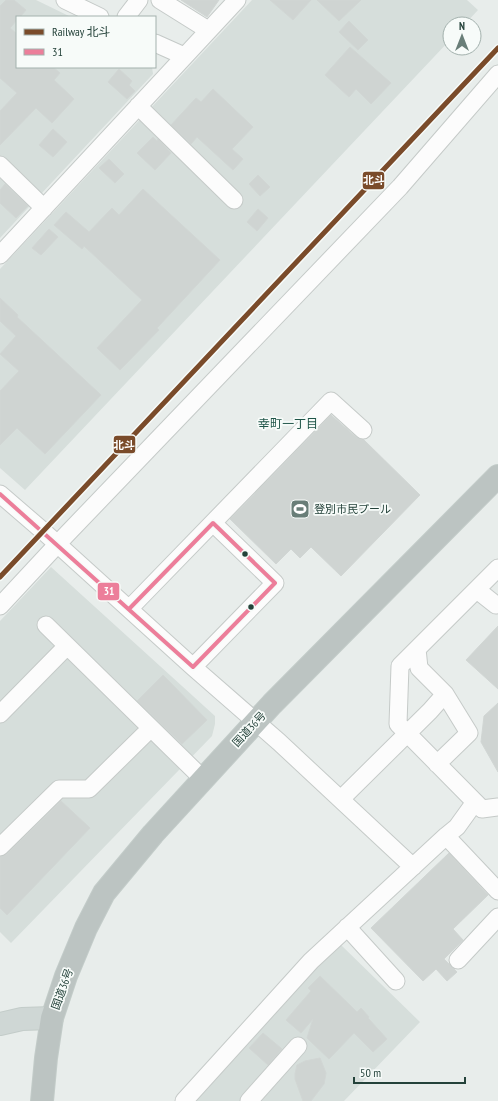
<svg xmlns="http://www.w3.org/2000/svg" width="498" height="1101" font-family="'PT Sans Narrow','Noto Sans JP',sans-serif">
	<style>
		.built { fill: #d6dedb }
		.building { fill: #cfd4d2; stroke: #d1d6d4 }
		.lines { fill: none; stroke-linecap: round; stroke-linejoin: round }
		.minor-casing { stroke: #c5cac8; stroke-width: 19 }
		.major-casing { stroke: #c3ccc9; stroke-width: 24 }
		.highway-casing { stroke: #c3ccc9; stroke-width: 24 }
		.minor { stroke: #fcfcfc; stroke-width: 17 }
		.major { stroke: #cfd7d5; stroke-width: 22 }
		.highway { stroke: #bcc4c2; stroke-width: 22 }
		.bus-1-casing { stroke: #f7fbf9; stroke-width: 7 }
		.bus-1 { stroke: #ec7e9a; stroke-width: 4 }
		.rail-1-casing { stroke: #f7fbf9; stroke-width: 8 }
		.rail-1 { stroke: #7a4b2a; stroke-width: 5 }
		.bus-dot { fill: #24423a; stroke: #f7fbf9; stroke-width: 1.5 }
		.labels { text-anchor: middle; stroke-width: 3.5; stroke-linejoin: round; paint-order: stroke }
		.poi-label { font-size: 11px; fill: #24423a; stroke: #f7fbf9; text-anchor: start }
		.street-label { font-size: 11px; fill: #24423a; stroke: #f7fbf9 }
		.neighbourhood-label { font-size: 12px; fill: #1f5548; stroke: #f7fbf9 }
		.line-badge { stroke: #f7fbf9; stroke-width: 1.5 }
		.badge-label { font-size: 11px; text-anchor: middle; font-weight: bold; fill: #fff }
	</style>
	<rect width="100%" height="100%" fill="#e8edeb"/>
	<path class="built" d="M 0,0 L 36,0 L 71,17 L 17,17 L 17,67 L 152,67 L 153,74 L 0,238 Z
		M 252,0 L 467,0 L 478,10 L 465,24 L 450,24 L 450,40 L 25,490 L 0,468 L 0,269 Z
		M 51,567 L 215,716 L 215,724 L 212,736 L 11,943 L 0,932 L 0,621 Z
		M 341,945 L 420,1022 L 344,1101 L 194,1101 L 309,973 Z"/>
	<path class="building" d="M 6,0 L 14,0 L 26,10 L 20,17 L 17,17 L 17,20 L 10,28 L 17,34 L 17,67 L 53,67 L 60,73 L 54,80 L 74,99 L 52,123 L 36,108 L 0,145 L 0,111 L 17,93 L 0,78 L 0,6 Z
		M 181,0 L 219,0 L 207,17 Z
		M 270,0 L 311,0 L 293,20 Z
		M 317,0 L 361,0 L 339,21 Z
		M 349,21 L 368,40 L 358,50 L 339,32 Z
		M 350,47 L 391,83 L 371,104 L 356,89 L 349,97 L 325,75 Z
		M 119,69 L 132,81 L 129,85 L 135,91 L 127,99 L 108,82 Z
		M 213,89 L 253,127 L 232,149 L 243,159 L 233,170 L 197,137 L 191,144 L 171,125 L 196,98 L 201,102 Z
		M 53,129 L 67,142 L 53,157 L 39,145 Z
		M 153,137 L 157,141 L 158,139 L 171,153 L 155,170 L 137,153 Z
		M 109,159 L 124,174 L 115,183 L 99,168 Z
		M 258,175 L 270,187 L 260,196 L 249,184 Z
		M 5,184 L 28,206 L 16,218 L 0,203 L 0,190 Z
		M 143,189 L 220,260 L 157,328 L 159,330 L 120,370 L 97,348 L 142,300 L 84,246 L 82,249 L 54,225 L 66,212 L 89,232 L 112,208 L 119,215 Z
		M 258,209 L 268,218 L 257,231 L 247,222 Z
		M 49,229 L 58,237 L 41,255 L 32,248 Z
		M 0,298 L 18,315 L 17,317 L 101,395 L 45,454 L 17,428 L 0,445 L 0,391 L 19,371 L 0,354 L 16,336 L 0,321 Z
		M 331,415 L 356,437 L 364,440 L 420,495 L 341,576 L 311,547 L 300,558 L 291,549 L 276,564 L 230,519 Z
		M 498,626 L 498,689 L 466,660 Z
		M 163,675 L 207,720 L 182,744 L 137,701 Z
		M 498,703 L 498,772 L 481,742 L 484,716 Z
		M 61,801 L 90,828 L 7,915 L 0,908 L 0,857 L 7,854 Z
		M 449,853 L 488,895 L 453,929 L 463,940 L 444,959 L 457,972 L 447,981 L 436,969 L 423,981 L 371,928 Z
		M 320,976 L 357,1012 L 361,1008 L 369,1017 L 368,1018 L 387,1039 L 373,1052 L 354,1033 L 329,1059 L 307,1038 L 313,1019 L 301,1033 L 286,1020 L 311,991 L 308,988 Z
		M 263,1033 L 282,1049 L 268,1065 L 249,1048 Z
		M 320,1058 L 326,1073 L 324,1084 L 311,1101 L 303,1101 L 295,1079 L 295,1074 L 297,1065 L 305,1061 Z"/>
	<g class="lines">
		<g class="minor-casing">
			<path id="minor" d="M 65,0 L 100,17
				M 160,0 L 208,30
				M 126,17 L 139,0
				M 155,43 L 184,56
				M 138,106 L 234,200
				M 0,165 L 44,208
				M 0,255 L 237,0
				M 0,494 L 43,531 L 193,667 L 279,742 L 413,867
				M 498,568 L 400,666 L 398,724 L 482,809 L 498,807
				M 477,590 L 496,605
				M 0,606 L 66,535 L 400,187 L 498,74
				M 129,609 L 331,401 L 363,430
				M 46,625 L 203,779
				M 417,649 L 419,668 L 445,694 L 469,733 L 437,764
				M 193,667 L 275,583 L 213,523
				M 0,714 L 67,646
				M 341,799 L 430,711 L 445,694
				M 446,836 L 498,891
				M 0,847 L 59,789 L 89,789 L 151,728
				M 347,927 L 396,981
				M 458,960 L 498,917
				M 184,1101 L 311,961 L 446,836 L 457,827 L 475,802
				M 249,1101 L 298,1046"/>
		</g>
		<g class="major-casing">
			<path id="major" d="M 0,1024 L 22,1019 L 52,1018"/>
		</g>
		<g class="highway-casing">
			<path id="highway" d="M 42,1101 L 46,1058 L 52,1018 L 66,976 L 86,928 L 104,893 L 153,834 L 272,704 L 498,476"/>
		</g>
		<use href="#minor" class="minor"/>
		<use href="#major" class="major"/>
		<use href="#highway" class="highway"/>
		<g class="bus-1-casing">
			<path id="bus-1" d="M 0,494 L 193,667 L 275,583 L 213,523 L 129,609"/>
		</g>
		<use href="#bus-1" class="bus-1"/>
		<g class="rail-1-casing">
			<path id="rail-1" d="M 0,577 L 498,48"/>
		</g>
		<use href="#rail-1" class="rail-1"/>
	</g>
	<defs>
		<g id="stadium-square" transform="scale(1)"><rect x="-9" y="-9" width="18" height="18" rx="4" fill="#697e78" stroke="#f7fbf9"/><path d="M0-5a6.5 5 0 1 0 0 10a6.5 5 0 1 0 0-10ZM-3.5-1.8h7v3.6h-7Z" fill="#fff"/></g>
	</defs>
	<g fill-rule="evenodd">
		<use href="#stadium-square" x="300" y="509"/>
	</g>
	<g class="bus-dot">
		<circle cx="245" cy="554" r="3.5"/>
		<circle cx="251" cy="607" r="3.5"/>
	</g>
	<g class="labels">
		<g class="poi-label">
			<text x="314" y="513">登別市民プール</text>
		</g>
		<g class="street-label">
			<text transform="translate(249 729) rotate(-47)" y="4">国道36号</text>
			<text transform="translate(62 989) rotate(-70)" y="4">国道36号</text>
		</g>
		<g class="neighbourhood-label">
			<text x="288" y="428">幸町一丁目</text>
		</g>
	</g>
	<g class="line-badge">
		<rect x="362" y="171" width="23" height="19" rx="4" fill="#7a4b2a"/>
		<rect x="113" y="435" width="23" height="19" rx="4" fill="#7a4b2a"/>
		<rect x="97" y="582" width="23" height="19" rx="4" fill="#ec7e9a"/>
	</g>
	<g class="badge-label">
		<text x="374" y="184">北斗</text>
		<text x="124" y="449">北斗</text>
		<text x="109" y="595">31</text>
	</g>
	<rect x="16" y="16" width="140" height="52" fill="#f7fbf9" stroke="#a3b1ad"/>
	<rect x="24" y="29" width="20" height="6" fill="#7a4b2a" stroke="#a3b1ad"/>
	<text x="52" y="36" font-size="12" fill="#24423a">Railway 北斗</text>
	<rect x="24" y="49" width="20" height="6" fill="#ec7e9a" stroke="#a3b1ad"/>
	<text x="52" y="56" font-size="12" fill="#24423a">31</text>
	<g transform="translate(462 36)"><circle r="19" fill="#f7fbf9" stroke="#a3b1ad"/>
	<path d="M0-3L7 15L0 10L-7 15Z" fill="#697e78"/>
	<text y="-6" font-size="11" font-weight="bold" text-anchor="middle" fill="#24423a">N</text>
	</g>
	<path d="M354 1077v6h111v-6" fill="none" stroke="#24423a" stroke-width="2"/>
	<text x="360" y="1077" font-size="12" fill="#24423a" stroke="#f7fbf9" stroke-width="3" paint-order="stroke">50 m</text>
</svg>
